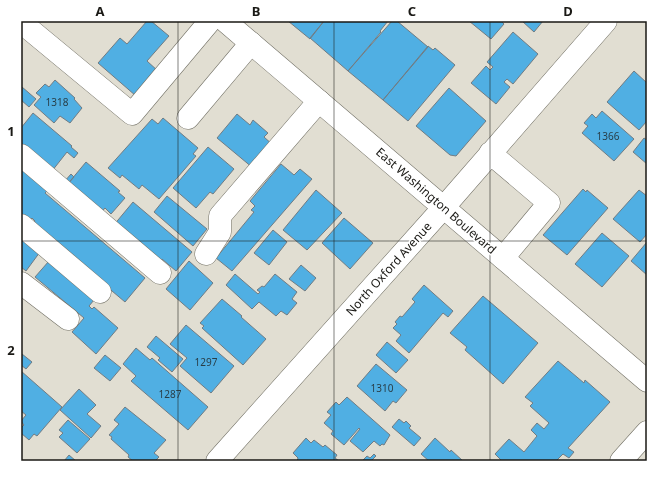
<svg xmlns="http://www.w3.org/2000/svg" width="668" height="482" font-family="'Noto Sans',sans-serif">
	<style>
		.building { fill: #50afe3; stroke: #717c83 }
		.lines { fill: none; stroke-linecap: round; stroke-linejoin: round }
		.minor-casing { stroke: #716f64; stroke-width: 23 }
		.major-casing { stroke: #716f64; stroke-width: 23 }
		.minor { stroke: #fff; stroke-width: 22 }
		.major { stroke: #fff; stroke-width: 22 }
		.grid { fill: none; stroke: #1a1915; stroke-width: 1; stroke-opacity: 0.55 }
		.labels { text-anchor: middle; stroke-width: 3; stroke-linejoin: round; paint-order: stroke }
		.number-label { font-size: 10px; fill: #283e48 }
		.street-label { font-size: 12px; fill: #1a1915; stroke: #fff }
		.neatline { fill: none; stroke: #1a1915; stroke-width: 1.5 }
		.grid-label { font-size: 13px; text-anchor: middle; font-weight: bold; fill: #1a1915 }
	</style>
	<rect width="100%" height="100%" fill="#e1ded2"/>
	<path class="building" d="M 147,21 L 151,21 L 169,36 L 147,61 L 158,71 L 136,96 L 98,63 L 120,38 L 127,44 Z
		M 288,21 L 324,21 L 310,39 Z
		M 324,21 L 388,21 L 380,31 L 381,32 L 348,71 L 310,38 Z
		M 392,21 L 397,21 L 428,47 L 383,100 L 348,71 Z
		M 469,21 L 501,21 L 504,24 L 491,39 Z
		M 522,21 L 543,21 L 534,32 Z
		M 513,32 L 538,54 L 513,84 L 507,79 L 504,82 L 510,87 L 496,104 L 471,83 L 486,66 L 490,70 L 493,67 L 487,62 Z
		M 428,46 L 433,50 L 435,48 L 455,65 L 408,121 L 383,100 Z
		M 634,71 L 647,83 L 647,121 L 639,130 L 607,102 Z
		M 55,80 L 75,98 L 74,99 L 82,108 L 70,123 L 60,116 L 54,123 L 34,105 L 41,97 L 36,93 L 45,84 L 49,87 Z
		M 22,87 L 36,99 L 29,107 L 21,100 Z
		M 449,88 L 486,121 L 456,156 L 450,155 L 416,126 Z
		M 602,111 L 634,139 L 614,161 L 582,133 L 588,126 L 584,123 L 592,114 L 596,118 Z
		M 33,113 L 72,146 L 71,147 L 78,153 L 74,158 L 67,152 L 52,171 L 21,143 L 21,128 Z
		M 237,114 L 250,125 L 253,120 L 268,133 L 264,137 L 273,145 L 253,168 L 217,138 Z
		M 163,118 L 198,148 L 193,154 L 196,156 L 159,199 L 142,185 L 139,189 L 122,175 L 120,178 L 108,168 L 152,119 L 158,124 Z
		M 644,138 L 647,140 L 647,164 L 633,152 Z
		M 208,147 L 234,169 L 213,194 L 210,192 L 196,208 L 173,188 Z
		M 86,162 L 120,191 L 118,192 L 125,198 L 111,214 L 105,208 L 99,215 L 66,186 Z
		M 281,164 L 294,175 L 300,169 L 312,179 L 232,271 L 216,258 L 254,212 L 251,210 L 255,206 L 250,201 Z
		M 21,169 L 47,191 L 45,193 L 145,278 L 125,302 L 33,224 L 35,221 L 32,218 L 28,223 L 21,219 Z
		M 71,174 L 74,177 L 67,185 L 64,182 Z
		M 583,189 L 586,192 L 587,190 L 608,208 L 567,255 L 543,235 Z
		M 316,190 L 342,213 L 307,250 L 283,230 Z
		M 639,190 L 647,196 L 647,234 L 640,242 L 613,219 Z
		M 167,196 L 207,229 L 193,246 L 154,212 Z
		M 133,202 L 192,252 L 176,271 L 162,259 L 158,264 L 113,226 Z
		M 344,218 L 373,243 L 350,269 L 322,243 Z
		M 273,230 L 287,242 L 269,265 L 254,253 Z
		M 602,233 L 629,256 L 602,287 L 575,264 Z
		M 21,236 L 40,252 L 26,271 L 21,267 Z
		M 647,242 L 647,275 L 631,261 Z
		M 49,261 L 94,300 L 89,306 L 92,309 L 94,307 L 118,328 L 96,354 L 72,332 L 84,318 L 35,277 Z
		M 189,261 L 213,283 L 190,310 L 166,289 Z
		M 301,265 L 316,278 L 305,291 L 289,279 Z
		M 235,274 L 258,294 L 260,292 L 257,290 L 262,286 L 264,287 L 275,274 L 297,292 L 292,299 L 297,303 L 287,315 L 281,311 L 276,316 L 259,302 L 252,309 L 226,285 Z
		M 424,285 L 453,311 L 448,317 L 443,313 L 409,353 L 396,341 L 401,335 L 393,328 L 397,324 L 395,322 L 400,316 L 402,317 L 415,302 L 412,299 Z
		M 483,296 L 538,343 L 503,384 L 465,350 L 467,347 L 450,333 Z
		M 222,299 L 242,316 L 241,317 L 266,339 L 243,365 L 202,328 L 204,326 L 200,323 Z
		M 186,325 L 234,366 L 211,393 L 180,366 L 187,358 L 170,344 Z
		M 156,336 L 183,359 L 172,372 L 158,360 L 160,358 L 147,347 Z
		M 387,342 L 408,360 L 396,373 L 376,355 Z
		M 136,348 L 150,360 L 152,358 L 208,407 L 188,430 L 131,381 L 136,376 L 123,364 Z
		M 22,354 L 32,362 L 26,369 L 21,365 Z
		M 105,355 L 121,368 L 110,381 L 94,368 Z
		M 558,361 L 584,383 L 585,380 L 610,402 L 568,448 L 574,452 L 569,458 L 563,454 L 556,461 L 502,461 L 495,454 L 509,439 L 524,452 L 537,436 L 531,430 L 537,423 L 544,429 L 549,423 L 530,406 L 533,403 L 525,397 Z
		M 376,364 L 407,390 L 396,403 L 393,401 L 385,411 L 357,386 Z
		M 21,371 L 62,407 L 37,436 L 34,434 L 29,440 L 21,433 L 21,428 L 24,425 L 21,421 L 26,415 L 21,411 Z
		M 79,389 L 96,405 L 87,414 L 101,426 L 91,438 L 60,410 Z
		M 347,397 L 390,435 L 384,445 L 382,444 L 380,446 L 374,441 L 363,452 L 350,441 L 360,429 L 359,428 L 344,445 L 331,434 L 333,431 L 324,423 L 331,415 L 327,412 L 336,402 L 339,405 Z
		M 125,407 L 166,440 L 154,453 L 159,457 L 155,461 L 133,461 L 128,457 L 129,455 L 111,439 L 112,437 L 109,435 L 119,424 L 114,420 Z
		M 399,419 L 404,423 L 406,421 L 411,426 L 409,428 L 421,438 L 414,446 L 392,427 Z
		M 68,420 L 90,439 L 77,453 L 59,437 L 63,433 L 59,430 Z
		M 306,438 L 311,443 L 314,440 L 323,447 L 325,445 L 337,455 L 335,458 L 339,461 L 297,461 L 298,458 L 293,453 Z
		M 435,438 L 450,452 L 451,450 L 463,461 L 429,461 L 421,454 Z
		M 374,454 L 376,456 L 372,460 L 373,461 L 362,461 L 367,456 L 370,458 Z
		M 69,455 L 76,461 L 64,461 Z"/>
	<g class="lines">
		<g class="minor-casing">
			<path id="minor" d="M 28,28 L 132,114 L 210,21
				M 188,118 L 251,43
				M 490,153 L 549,203 L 503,258
				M 21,155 L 160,273
				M 21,225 L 100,292
				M 206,254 L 220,232 L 220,216 L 319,101
				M 21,283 L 68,319
				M 217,461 L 444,207 L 606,21
				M 621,461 L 647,432"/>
		</g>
		<g class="major-casing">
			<path id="major" d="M 225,21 L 647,381"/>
		</g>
		<use href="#minor" class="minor"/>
		<use href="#major" class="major"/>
	</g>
	<path class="grid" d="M 178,21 L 178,461M 334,21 L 334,461M 490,21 L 490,461M 21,241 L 647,241"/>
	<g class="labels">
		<g class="number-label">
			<text x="57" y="106">1318</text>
			<text x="608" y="140">1366</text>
			<text x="206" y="366">1297</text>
			<text x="382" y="392">1310</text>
			<text x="170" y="398">1287</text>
		</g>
		<g class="street-label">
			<text transform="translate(436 201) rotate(41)" y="4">East Washington Boulevard</text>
			<text transform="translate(389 269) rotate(-48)" y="4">North Oxford Avenue</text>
		</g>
	</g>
	<rect width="668" height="482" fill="none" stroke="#ffffff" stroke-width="44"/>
	<rect x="22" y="22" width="624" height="438" class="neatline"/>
	<g class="grid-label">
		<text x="100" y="16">A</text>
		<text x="256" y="16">B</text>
		<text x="412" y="16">C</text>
		<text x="568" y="16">D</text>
		<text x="11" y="136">1</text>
		<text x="11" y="355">2</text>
	</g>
</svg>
